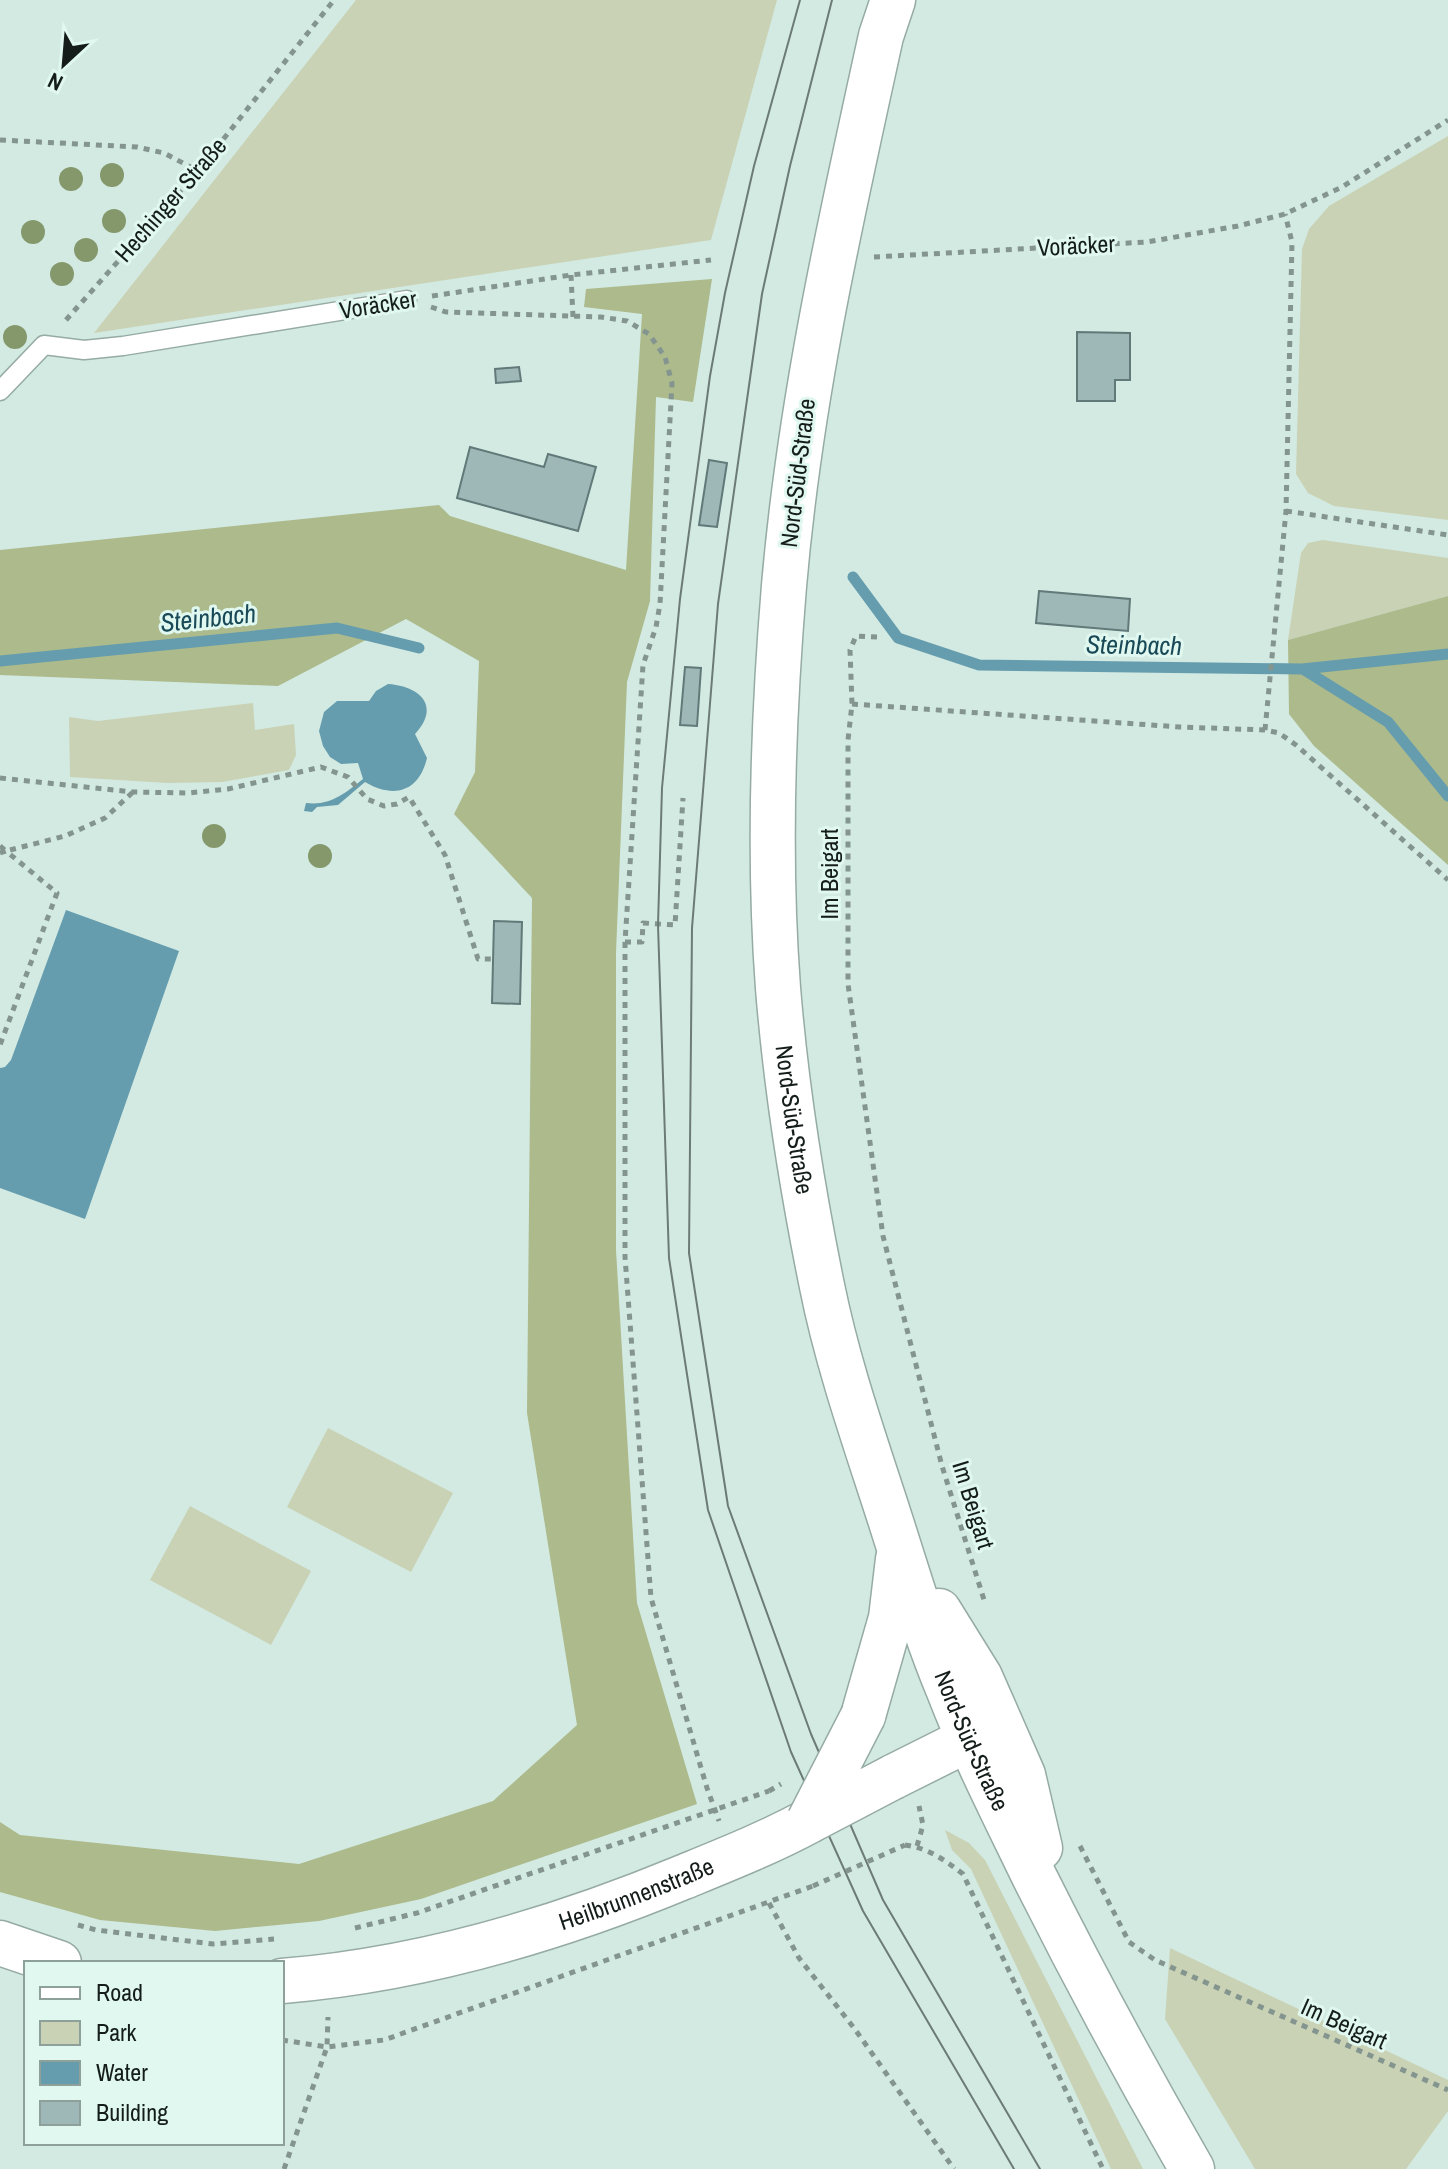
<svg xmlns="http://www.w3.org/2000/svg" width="1448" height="2169" font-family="'Archivo Narrow',sans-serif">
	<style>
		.green { fill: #c9d2b5 }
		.forest { fill: #acba8c }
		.water { fill: #659dae }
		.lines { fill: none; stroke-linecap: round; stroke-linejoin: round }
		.stream { stroke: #659dae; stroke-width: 11 }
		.building { fill: #9eb7b7; stroke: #617978; stroke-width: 2 }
		.service-casing { stroke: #95aba3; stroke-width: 21 }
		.secondary-casing { stroke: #95aba3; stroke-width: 47 }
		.path { stroke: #84958f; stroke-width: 5; stroke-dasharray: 6 6; stroke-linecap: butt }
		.service { stroke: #fff; stroke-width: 18 }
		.secondary { stroke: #fff; stroke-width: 44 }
		.tram { stroke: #6c7b76; stroke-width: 2 }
		.secondary-bridge-casing { stroke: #95aba3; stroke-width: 47; stroke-linecap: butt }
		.path-bridge { stroke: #84958f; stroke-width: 5; stroke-dasharray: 6 6; stroke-linecap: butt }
		.secondary-bridge { stroke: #fff; stroke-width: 44 }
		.tree { fill: #85986c }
		.labels { text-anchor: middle; stroke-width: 6; stroke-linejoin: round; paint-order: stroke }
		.street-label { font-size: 24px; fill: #141d1a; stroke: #e0f8ef }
		.water-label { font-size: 26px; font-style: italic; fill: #194957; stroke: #e0f8ef }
	</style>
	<rect width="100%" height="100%" fill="#d3eae2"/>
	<path class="green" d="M 356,0 L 777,0 L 711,240 L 94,333 Z
		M 1448,136 L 1448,520 L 1334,506 L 1308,493 L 1296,474 L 1302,249 L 1309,229 L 1329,206 Z
		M 1323,540 L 1448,558 L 1448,596 L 1288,640 L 1301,553 L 1308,543 Z
		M 253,703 L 255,730 L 294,724 L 296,755 L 289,770 L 222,782 L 167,783 L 70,777 L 69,717 L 98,721 Z
		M 328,1428 L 453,1493 L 411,1572 L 287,1507 Z
		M 190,1506 L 311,1571 L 271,1645 L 150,1580 Z
		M 945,1830 L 969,1843 L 985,1860 L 1143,2169 L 1111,2169 L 971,1869 L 952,1850 Z
		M 1170,1948 L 1448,2080 L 1448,2111 L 1406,2169 L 1255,2169 L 1165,2019 Z"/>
	<path class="forest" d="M 712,279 L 693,402 L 656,397 L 650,601 L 627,682 L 616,953 L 616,1250 L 637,1603 L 697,1804 L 421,1899 L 319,1921 L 215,1931 L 100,1920 L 0,1892 L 0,1822 L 20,1835 L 299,1864 L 493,1801 L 577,1725 L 527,1413 L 532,898 L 454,814 L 475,772 L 479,661 L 406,619 L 278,686 L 0,675 L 0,550 L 439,505 L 450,516 L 626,570 L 642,314 L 584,307 L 586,289 Z
		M 1448,596 L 1448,865 L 1314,746 L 1289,714 L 1288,640 Z"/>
	<path class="water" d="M 388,684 C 420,686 441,706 415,734 L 427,758 C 419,792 394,799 365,782 L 338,805 L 317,807 L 312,812 L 304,811 L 306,803 C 330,806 344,794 363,779 L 358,763 L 341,764 L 330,757 L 323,746 L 319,731 L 324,712 L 337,701 L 369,701 L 376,691 Z
		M 66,910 L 179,951 L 85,1219 L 0,1188 L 0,1068 L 5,1067 L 11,1060 Z"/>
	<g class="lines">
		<path class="stream" d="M 853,577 L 898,638 L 979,665 L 1302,669 L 1448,654
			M 0,661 L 337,628 L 419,648
			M 1303,669 L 1388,722 L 1448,796"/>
	</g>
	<path class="building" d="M 1077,332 L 1130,333 L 1130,380 L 1115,380 L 1115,401 L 1077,401 Z
		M 519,367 L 521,381 L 496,383 L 495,369 Z
		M 470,447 L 544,467 L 548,454 L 596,467 L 578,531 L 457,498 Z
		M 709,460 L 727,463 L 717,527 L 699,525 Z
		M 1039,591 L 1130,599 L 1128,631 L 1036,623 Z
		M 685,667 L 701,668 L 697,726 L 680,725 Z
		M 494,921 L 522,922 L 520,1004 L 492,1003 Z"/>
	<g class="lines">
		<g class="service-casing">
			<path id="service" d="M 0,391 L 44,345 L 84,350 L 123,346 L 407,300"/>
		</g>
		<g class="secondary-casing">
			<g id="secondary">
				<path id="s1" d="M 893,0 L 881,36 C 841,218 800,399 784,586 C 773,718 768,855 778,988 C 786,1087 802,1188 822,1286 C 838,1366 866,1444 891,1522 C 909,1578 926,1636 949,1691 C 973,1753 1004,1814 1033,1874 C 1083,1974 1136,2072 1192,2169"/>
				<path d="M 939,1611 L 980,1677 L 1023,1775 L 1040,1848"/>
				<path d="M 863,1716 L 891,1618 L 898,1559"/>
				<path d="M 893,1777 L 969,1739"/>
				<path d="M 0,1943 L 59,1963"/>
				<path id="s2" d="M 282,1981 C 419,1970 555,1930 681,1878 C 725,1860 768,1843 809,1821"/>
			</g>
		</g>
		<path class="path" d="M 0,140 L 137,147 L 164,153 L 198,171
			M 874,257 L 1147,242 L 1238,226 L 1285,214 L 1342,187 L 1448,120
			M 571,275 L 573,317
			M 432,296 L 571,275 L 711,260
			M 431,307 L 446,312 L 601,317 L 627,321 L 649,334 L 665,357 L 672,383 L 660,604 L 656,627 L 643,665 L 625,942 L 625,1257 L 651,1598 L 707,1788 L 719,1821
			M 66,320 L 198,171 L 334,0
			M 1286,511 L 1448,535
			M 877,637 L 856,636 L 850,650 L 852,704 L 848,740 L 848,984 L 883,1236 L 942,1466 L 985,1603
			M 852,704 L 1180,727 L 1265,730 L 1279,733 L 1296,745 L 1448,880
			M 1265,730 L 1286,511 L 1292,242 L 1285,214
			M 0,778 L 133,792 L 188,793 L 228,789 L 321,767 L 348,777 L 367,799 L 384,806 L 397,804 L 409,797 L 445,855 L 478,959 L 493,959
			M 0,846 L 6,851 L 65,836 L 105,818 L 133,792
			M 0,853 L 6,851 L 57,893 L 0,1045
			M 625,942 L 642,942 L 643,923 L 675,925 L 683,798
			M 905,1845 C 928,1848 945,1860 963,1874 L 1103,2169
			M 917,1846 L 923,1825 L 919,1806
			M 1080,1846 L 1129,1942 L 1155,1960 L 1448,2090
			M 769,1903 L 799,1958 L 854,2028 L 954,2169
			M 78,1925 L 96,1930 L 213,1944 L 274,1939
			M 355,1928 L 417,1913 L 769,1791
			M 282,2040 L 327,2047 L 384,2040 L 813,1886
			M 284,2169 L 327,2047 L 328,2017"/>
		<use href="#service" class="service"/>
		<use href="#secondary" class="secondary"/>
		<path class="tram" d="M 800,0 L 754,166 L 725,293 L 710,376 L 680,599 L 662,788 L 658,925 L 669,1258 L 708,1510 L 791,1752 L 863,1911 L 1014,2169
			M 832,0 L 790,166 L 762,294 L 718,604 L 692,928 L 689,1253 L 728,1506 L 811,1734 L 883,1900 L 1040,2169"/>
		<g class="secondary-bridge-casing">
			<path id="secondary-bridge" d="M 809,1821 L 863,1716
				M 809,1821 L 893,1777"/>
		</g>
		<path class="path-bridge" d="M 769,1791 L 781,1784
			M 813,1886 L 905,1845"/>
		<use href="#secondary-bridge" class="secondary-bridge"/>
	</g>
	<g class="tree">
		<circle cx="112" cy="175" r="12"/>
		<circle cx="71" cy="179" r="12"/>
		<circle cx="114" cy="221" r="12"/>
		<circle cx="33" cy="232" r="12"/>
		<circle cx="86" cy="250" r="12"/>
		<circle cx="62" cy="274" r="12"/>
		<circle cx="15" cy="337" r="12"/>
		<circle cx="214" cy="836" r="12"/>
		<circle cx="320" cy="856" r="12"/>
	</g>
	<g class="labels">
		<g class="street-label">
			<text transform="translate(171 200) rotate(-49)" y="8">Hechinger Straße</text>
			<text transform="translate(1076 246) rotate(-3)" y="8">Voräcker</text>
			<text transform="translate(378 305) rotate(-9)" y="8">Voräcker</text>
			<text transform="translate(798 473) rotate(-83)" y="8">Nord-Süd-Straße</text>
			<text transform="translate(830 874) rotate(-90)" y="8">Im Beigart</text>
			<text dy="8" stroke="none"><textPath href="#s1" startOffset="1132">Nord-Süd-Straße</textPath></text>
			<text transform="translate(973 1505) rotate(73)" y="8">Im Beigart</text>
			<text dy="8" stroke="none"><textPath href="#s1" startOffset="1780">Nord-Süd-Straße</textPath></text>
			<text dy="8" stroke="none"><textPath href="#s2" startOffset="366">Heilbrunnenstraße</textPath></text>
			<text transform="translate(1344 2024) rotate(24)" y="8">Im Beigart</text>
		</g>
		<g class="water-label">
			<text transform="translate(208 618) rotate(-6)" y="9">Steinbach</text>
			<text transform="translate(1134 645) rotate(1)" y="9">Steinbach</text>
		</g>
	</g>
	<rect x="24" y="1961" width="260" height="184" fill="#e0f8ef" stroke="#8ea09a" stroke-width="2"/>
	<rect x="40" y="1987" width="40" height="12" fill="#ffffff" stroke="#8ea09a" stroke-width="2"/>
	<text x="96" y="2001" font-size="24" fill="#141d1a">Road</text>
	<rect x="40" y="2021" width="40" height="24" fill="#c9d2b5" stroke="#8ea09a" stroke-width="2"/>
	<text x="96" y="2041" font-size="24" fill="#141d1a">Park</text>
	<rect x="40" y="2061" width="40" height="24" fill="#659dae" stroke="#8ea09a" stroke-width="2"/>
	<text x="96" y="2081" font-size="24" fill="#141d1a">Water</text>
	<rect x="40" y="2101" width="40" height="24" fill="#9eb7b7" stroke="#8ea09a" stroke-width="2"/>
	<text x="96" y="2121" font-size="24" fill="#141d1a">Building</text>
	<g transform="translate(64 64) rotate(206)" stroke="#e0f8ef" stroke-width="6" paint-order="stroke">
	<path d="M0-6L14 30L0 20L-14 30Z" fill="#141d1a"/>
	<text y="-12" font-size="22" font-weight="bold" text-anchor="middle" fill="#141d1a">N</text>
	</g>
</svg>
